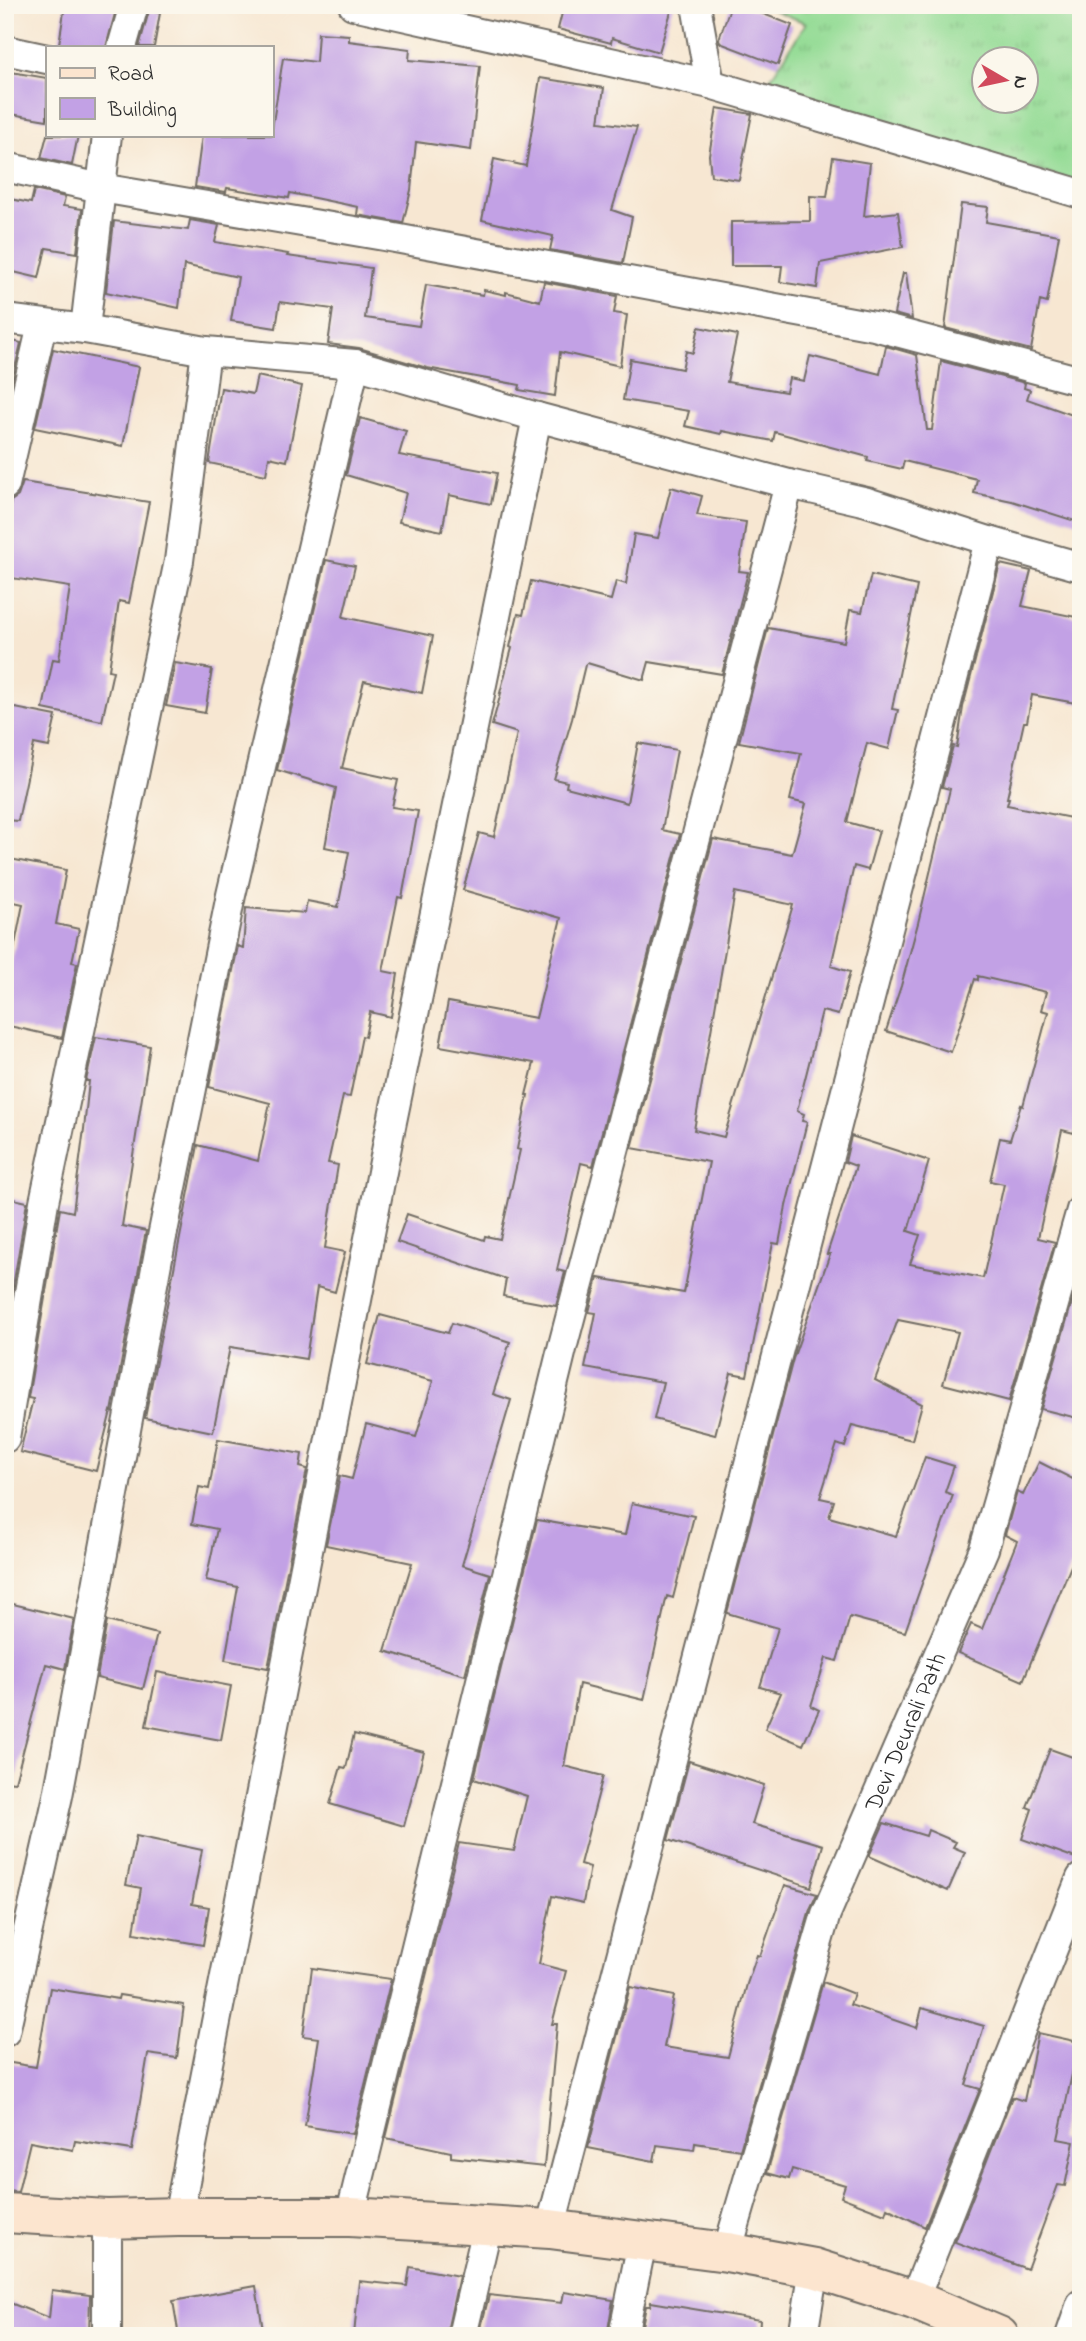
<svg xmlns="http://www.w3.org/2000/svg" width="1086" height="2341" font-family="'Indie Flower',sans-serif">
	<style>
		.grass { fill: url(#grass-tufts); stroke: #608460; stroke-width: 2; fill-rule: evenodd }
		.building { fill: #c2a1e5; fill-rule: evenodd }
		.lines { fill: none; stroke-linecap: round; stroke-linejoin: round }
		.street-casing { stroke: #726d65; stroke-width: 32 }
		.secondary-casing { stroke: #726d65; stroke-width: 42 }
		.street { stroke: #fff; stroke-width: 28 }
		.secondary { stroke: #fce5cf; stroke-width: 38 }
		.labels { text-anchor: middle; stroke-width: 5; stroke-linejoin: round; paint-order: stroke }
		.street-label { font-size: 24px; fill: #2b2b2b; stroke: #fbf7ec }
	</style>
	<defs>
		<pattern id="grass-tufts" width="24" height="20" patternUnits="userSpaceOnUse" patternTransform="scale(1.75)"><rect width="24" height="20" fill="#95dc96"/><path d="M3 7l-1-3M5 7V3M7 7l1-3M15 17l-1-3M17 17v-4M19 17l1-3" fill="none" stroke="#81bd81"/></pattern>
	</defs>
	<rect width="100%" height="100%" fill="#fbf7ec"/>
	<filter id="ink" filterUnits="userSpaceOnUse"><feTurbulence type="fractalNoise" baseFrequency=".0143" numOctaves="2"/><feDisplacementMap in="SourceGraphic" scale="14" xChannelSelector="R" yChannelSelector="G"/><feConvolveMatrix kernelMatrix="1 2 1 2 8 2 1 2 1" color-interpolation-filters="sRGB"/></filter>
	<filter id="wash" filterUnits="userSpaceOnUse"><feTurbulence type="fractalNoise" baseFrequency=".00686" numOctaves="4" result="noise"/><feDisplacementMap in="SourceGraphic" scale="28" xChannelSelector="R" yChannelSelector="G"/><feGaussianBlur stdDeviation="1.57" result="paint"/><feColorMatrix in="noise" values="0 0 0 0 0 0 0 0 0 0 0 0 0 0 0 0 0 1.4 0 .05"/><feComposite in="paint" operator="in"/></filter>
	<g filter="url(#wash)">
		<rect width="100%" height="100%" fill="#f7e7d2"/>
		<path class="grass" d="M 761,5 L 1081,5 L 1081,183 L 762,92 L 806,23 ZM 984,60 L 1026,60 L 1026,102 L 984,102 Z"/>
		<g id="blocks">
			<path class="building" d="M 65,5 L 117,6 L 106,47 L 77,47 L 59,44 Z
				M 564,5 L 673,5 L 659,52 L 612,38 L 611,43 L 558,29 Z
				M 731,5 L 740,5 L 792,25 L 778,65 L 720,43 L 719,39 Z
				M 149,11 L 160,13 L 154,47 L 139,47 Z
				M 318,33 L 349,35 L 349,41 L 410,49 L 409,60 L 480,66 L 471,150 L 416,142 L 411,190 L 403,223 L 357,215 L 358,207 L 290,193 L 289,198 L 227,188 L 226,192 L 195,187 L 202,135 L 271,135 L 283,58 L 316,62 Z
				M 5,71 L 47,78 L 47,120 L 5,113 Z
				M 540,78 L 604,88 L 599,122 L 637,127 L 612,210 L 632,217 L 623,263 L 550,250 L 553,236 L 482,220 L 494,159 L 526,166 Z
				M 717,108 L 752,114 L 739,180 L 711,176 L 709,155 Z
				M 47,135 L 78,135 L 72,165 L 41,158 Z
				M 833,157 L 870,163 L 864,216 L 898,212 L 903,247 L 820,263 L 817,288 L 780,282 L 782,266 L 731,266 L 731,222 L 810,221 L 810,196 L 827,197 Z
				M 34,190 L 65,197 L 63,206 L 82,209 L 77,253 L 46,248 L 39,278 L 5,270 L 5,198 L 31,203 Z
				M 961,204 L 988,207 L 986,222 L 1059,235 L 1047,303 L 1040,301 L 1031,350 L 945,328 Z
				M 190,220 L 219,225 L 215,242 L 288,254 L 287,256 L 371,268 L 365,318 L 419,326 L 426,285 L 483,295 L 484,290 L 506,295 L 506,292 L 540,301 L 544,282 L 617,296 L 614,313 L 627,315 L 620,366 L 560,352 L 555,396 L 519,390 L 520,385 L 427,368 L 359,348 L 328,344 L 333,309 L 280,302 L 276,328 L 231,321 L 238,277 L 184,265 L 179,308 L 106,292 L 114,221 L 188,230 Z
				M 903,273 L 906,273 L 912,319 L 894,314 Z
				M 699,327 L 737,335 L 727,382 L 786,392 L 789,378 L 804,381 L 810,356 L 880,374 L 886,346 L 917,355 L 927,430 L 932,430 L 941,361 L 1025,383 L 1024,388 L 1030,390 L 1027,399 L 1081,418 L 1081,523 L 1012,501 L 974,493 L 977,479 L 904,461 L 902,469 L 867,461 L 868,457 L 775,432 L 773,441 L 722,431 L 721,434 L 685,426 L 689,411 L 623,400 L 630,359 L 682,369 L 686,351 L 693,353 Z
				M 5,339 L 21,343 L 10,389 L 5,388 Z
				M 53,349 L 139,367 L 123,446 L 35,428 Z
				M 257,376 L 302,386 L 287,461 L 269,457 L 266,475 L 209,463 L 221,388 L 253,394 Z
				M 360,418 L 406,431 L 399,455 L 497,473 L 491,504 L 449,495 L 442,531 L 399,522 L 406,493 L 346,475 Z
				M 23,482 L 149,502 L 129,603 L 119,601 L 109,670 L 113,671 L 102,721 L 43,709 L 53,659 L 59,660 L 70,587 L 5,577 L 5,534 L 11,501 L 18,496 Z
				M 671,487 L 702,496 L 697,515 L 746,522 L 739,571 L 748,572 L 722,674 L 649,662 L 644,680 L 587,663 L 585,665 L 572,719 L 554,779 L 567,782 L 566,787 L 627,803 L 638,743 L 677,750 L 662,830 L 680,834 L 593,1166 L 581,1163 L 557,1270 L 565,1272 L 556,1306 L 503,1296 L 506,1279 L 397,1242 L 407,1214 L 484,1240 L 485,1236 L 500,1239 L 520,1150 L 517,1149 L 528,1095 L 526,1095 L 534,1063 L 440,1046 L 448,1002 L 536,1018 L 561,918 L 463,890 L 479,833 L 494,837 L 517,733 L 492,725 L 501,693 L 500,693 L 512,648 L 510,647 L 518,614 L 523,615 L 531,581 L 611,600 L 616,581 L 626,584 L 634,534 L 658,538 Z
				M 326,560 L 355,566 L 343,617 L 433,636 L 422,693 L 364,681 L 342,768 L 398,780 L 392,807 L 418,811 L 402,898 L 398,897 L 383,971 L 398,974 L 391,1017 L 370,1012 L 365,1037 L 362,1036 L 350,1097 L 343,1096 L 328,1163 L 338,1165 L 325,1248 L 345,1252 L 335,1292 L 317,1287 L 306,1359 L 230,1347 L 213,1432 L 145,1418 L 198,1145 L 258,1161 L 270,1103 L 209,1087 L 238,946 L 243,948 L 246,908 L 305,913 L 307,901 L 338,907 L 349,852 L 325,847 L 336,788 L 277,770 Z
				M 1000,564 L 1031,571 L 1022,606 L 1081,618 L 1081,704 L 1032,695 L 1027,722 L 1024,722 L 1007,798 L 1009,798 L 1007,805 L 1081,820 L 1081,1105 L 1074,1133 L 1062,1130 L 1038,1238 L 1055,1242 L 1009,1401 L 943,1384 L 958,1332 L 898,1320 L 875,1380 L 922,1404 L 912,1440 L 852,1425 L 845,1447 L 837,1444 L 820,1498 L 834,1501 L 829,1517 L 896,1536 L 925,1457 L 954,1466 L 945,1492 L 953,1495 L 905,1632 L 850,1617 L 837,1661 L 826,1658 L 811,1706 L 819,1710 L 803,1745 L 765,1729 L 781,1693 L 760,1687 L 778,1628 L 727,1613 L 793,1359 L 830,1254 L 827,1254 L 856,1166 L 845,1162 L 851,1136 L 929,1161 L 908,1231 L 920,1235 L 910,1264 L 983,1278 L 1004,1184 L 990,1181 L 1000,1138 L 1010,1140 L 1021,1105 L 1023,1106 L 1048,1012 L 1041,1010 L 1046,992 L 978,976 L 978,980 L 975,979 L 951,1052 L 886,1031 L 901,986 L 918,923 L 950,789 L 942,787 L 953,746 L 957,747 L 963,707 Z
				M 871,575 L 917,586 L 892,709 L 898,710 L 889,749 L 867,743 L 847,822 L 879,831 L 868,870 L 854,866 L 831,966 L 850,972 L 838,1015 L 822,1011 L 797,1111 L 804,1114 L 802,1121 L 807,1122 L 786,1206 L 779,1244 L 773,1243 L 747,1376 L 731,1373 L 715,1435 L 654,1419 L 663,1382 L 585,1368 L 596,1313 L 589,1312 L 598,1278 L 684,1293 L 709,1162 L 632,1148 L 713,839 L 792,854 L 806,804 L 790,800 L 801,753 L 739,742 L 768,628 L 844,642 L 850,610 L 862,612 ZM 735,892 L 793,905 L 724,1137 L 694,1130 Z
				M 175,663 L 212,669 L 205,713 L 166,706 Z
				M 5,706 L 56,716 L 49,747 L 34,744 L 18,821 L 5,820 Z
				M 5,858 L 66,870 L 56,924 L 79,929 L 72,962 L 77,963 L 62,1038 L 5,1025 L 5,995 L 23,904 L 5,900 Z
				M 96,1037 L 150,1046 L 122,1226 L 146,1231 L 112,1412 L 111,1411 L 96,1471 L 20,1452 L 33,1399 L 28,1398 L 60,1209 L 73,1212 L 84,1129 L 89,1081 L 86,1081 Z
				M 5,1197 L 27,1202 L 5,1335 Z
				M 1081,1271 L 1081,1419 L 1041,1409 Z
				M 380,1315 L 448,1333 L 452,1323 L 510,1342 L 493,1394 L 511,1400 L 462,1565 L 490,1574 L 465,1675 L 385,1651 L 412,1563 L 326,1545 L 340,1476 L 352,1479 L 366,1424 L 416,1437 L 433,1381 L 367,1364 Z
				M 218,1439 L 302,1454 L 300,1467 L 307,1469 L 268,1668 L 225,1660 L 238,1587 L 206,1580 L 217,1529 L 192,1524 L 199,1487 L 209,1489 Z
				M 1039,1462 L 1081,1483 L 1081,1569 L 1071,1566 L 1023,1681 L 958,1653 L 971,1624 L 982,1629 L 1017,1541 L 1005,1535 L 1017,1492 L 1023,1495 Z
				M 632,1503 L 694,1516 L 673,1598 L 667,1596 L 665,1604 L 644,1700 L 579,1684 L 564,1766 L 603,1776 L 580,1864 L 590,1867 L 583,1903 L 552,1896 L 539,1964 L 566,1971 L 552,2024 L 557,2024 L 544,2167 L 451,2157 L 451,2152 L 386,2138 L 459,1843 L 514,1851 L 527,1796 L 474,1779 L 537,1520 L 625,1535 Z
				M 5,1602 L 74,1619 L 65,1669 L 46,1664 L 15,1782 L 5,1781 Z
				M 107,1621 L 157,1634 L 143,1689 L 97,1678 Z
				M 157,1672 L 231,1686 L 221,1740 L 146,1726 Z
				M 354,1734 L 424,1752 L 404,1826 L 330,1804 L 341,1767 L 346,1768 Z
				M 1050,1749 L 1081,1760 L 1081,1860 L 1022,1839 L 1032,1809 L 1027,1807 Z
				M 689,1761 L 764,1785 L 752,1824 L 823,1845 L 811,1887 L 668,1840 Z
				M 884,1823 L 926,1836 L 928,1830 L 956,1842 L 953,1847 L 965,1852 L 948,1891 L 869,1856 Z
				M 136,1836 L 202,1850 L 192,1904 L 209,1907 L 203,1945 L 134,1933 L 141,1888 L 126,1885 Z
				M 785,1885 L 817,1894 L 810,1909 L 740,2150 L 695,2143 L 694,2150 L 657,2145 L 654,2161 L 588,2148 L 630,1987 L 674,1996 L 664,2047 L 728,2057 L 747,1984 L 757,1955 L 760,1956 Z
				M 312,1968 L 391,1979 L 353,2134 L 305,2126 L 319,2038 L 303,2036 Z
				M 823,1982 L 854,1994 L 850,2005 L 917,2028 L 922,2008 L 984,2026 L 966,2085 L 980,2089 L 925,2227 L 887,2208 L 885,2214 L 841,2197 L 845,2185 L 792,2169 L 789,2179 L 767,2173 Z
				M 50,1988 L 118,1999 L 119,1995 L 184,2005 L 177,2058 L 148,2054 L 132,2150 L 75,2141 L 73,2150 L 30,2142 L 18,2192 L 5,2191 L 5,2062 L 36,2067 Z
				M 1038,2033 L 1079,2042 L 1058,2139 L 1074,2142 L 1065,2186 L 1058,2185 L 1027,2269 L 955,2242 L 1012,2097 L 1024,2101 Z
				M 410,2267 L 459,2276 L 446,2336 L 354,2336 L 359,2281 L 407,2286 Z
				M 256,2286 L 264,2336 L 179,2336 L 173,2301 Z
				M 52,2290 L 90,2295 L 89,2336 L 5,2336 L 5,2301 L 49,2318 Z
				M 564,2292 L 613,2300 L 607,2336 L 479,2336 L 489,2295 L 562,2303 Z
				M 651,2302 L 760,2320 L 759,2336 L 640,2336 L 646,2306 L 650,2306 Z"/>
		</g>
	</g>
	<g filter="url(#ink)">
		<use href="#blocks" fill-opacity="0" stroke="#726d65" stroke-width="2"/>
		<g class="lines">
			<g class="street-casing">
				<g id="street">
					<path d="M 353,5 L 710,84 L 1081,194"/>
					<path d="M 696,5 L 710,84"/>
					<path d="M 122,47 L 134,5"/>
					<path d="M 5,50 L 47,59"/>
					<path d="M 5,167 L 101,188 L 384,236 L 874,326 L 1081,381"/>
					<path d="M 5,319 L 85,329 L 206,351 L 355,364 L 537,417 L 789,484 L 867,502 L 989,541 L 1081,567"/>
					<path d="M 85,329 L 107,135"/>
					<path d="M 5,485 L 42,325"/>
					<path d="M 5,1438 L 44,1202 L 179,561 L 206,351"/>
					<path d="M 5,2032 L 58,1796 L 159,1252 L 231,895 L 355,364"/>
					<path d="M 178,2217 L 389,1136 L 537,417"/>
					<path d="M 350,2217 L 563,1345 L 789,484"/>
					<path d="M 550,2229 L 989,541"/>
					<path id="s1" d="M 727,2252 L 826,1914 L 984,1549 L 1081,1210"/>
					<path d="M 914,2300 L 1081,1878"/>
					<path d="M 107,2336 L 107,2219"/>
					<path d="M 462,2336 L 488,2224"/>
					<path d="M 623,2336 L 642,2242"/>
					<path d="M 803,2336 L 814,2268"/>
					<path d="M 1070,2336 L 1081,2304"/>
				</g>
			</g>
			<g class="secondary-casing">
				<path id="secondary" d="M 5,2213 L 107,2219 L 178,2217 L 350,2217 L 550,2229 L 727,2252 L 814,2268 L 914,2300 L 999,2336"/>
			</g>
			<use href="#street" class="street"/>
			<use href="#secondary" class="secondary"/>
		</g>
	</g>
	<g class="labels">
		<g class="street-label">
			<text dy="8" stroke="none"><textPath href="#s1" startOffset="551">Devi Deurali Path</textPath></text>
		</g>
	</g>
	<rect width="1086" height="2341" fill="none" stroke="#fbf7ec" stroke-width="28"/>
	<rect x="46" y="46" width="228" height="91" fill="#fbf7ec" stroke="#a8a59f" stroke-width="2"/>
	<rect x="60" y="68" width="35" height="10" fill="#fce5cf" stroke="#a8a59f" stroke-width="2"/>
	<text x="108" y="80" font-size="21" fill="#2b2b2b">Road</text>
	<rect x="60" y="98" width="35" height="21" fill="#c2a1e5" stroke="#a8a59f" stroke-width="2"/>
	<text x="108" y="116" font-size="21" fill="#2b2b2b">Building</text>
	<g transform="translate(1005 80) rotate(99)"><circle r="33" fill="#fbf7ec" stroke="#a8a59f" stroke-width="2"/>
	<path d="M0-5L12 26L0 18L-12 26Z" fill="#d1495b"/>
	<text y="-10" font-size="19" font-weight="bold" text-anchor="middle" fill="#2b2b2b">N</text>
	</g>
</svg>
